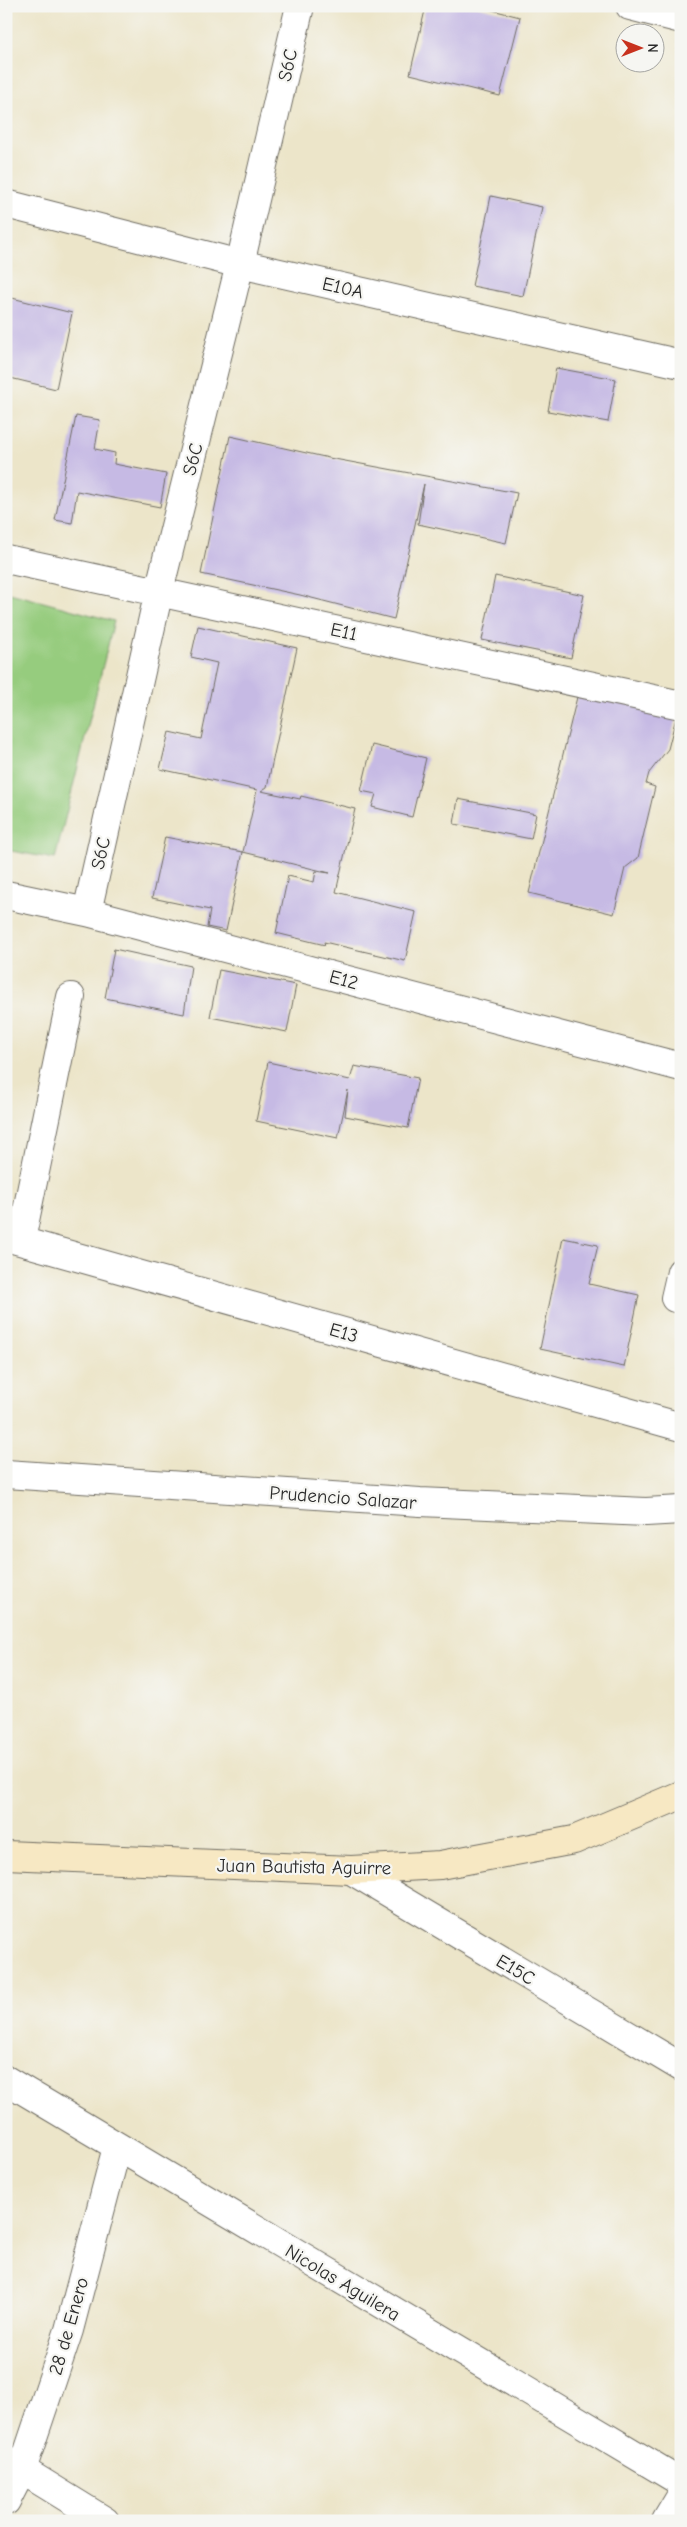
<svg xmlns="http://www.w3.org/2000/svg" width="687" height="2527" font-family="'Comic Neue',sans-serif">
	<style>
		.pitch { fill: #96cc7e; stroke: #607c54 }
		.building { fill: #c6bae4 }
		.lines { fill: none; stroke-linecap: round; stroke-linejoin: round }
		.minor-casing { stroke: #6f6c62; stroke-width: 30 }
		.tertiary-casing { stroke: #6f6c62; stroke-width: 30 }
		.secondary-casing { stroke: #6f6c62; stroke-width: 30 }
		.minor { stroke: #fff; stroke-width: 28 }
		.tertiary { stroke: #fff; stroke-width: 28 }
		.secondary { stroke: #f7e8c3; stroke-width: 28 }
		.labels { text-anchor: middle; stroke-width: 4.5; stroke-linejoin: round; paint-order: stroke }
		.street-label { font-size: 19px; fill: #2b2b2b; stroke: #f6f6f2 }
	</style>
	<rect width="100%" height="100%" fill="#f6f6f2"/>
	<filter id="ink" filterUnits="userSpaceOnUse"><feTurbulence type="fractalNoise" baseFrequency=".02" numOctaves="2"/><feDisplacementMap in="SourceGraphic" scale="10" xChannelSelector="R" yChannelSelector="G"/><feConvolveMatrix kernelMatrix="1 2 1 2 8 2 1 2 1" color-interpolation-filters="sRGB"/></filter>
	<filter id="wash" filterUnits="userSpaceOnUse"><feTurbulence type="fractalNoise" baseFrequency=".0096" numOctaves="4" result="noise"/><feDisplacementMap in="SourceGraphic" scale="20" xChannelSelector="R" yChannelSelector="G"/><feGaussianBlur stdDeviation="1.12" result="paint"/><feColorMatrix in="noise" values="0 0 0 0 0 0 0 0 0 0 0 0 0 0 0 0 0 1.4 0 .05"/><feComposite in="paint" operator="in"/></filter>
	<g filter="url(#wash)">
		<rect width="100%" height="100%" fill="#ece5c9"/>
		<path class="pitch" d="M 6,592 L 114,621 L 55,859 L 6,850 Z"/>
		<g id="blocks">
			<path class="building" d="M 426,6 L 476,6 L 520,17 L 500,96 L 410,74 Z
				M 491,196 L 542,207 L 523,296 L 472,286 Z
				M 12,298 L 72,313 L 56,389 L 6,377 L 6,318 Z
				M 556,368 L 616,379 L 608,422 L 548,411 Z
				M 76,416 L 100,420 L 95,449 L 115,453 L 114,464 L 166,474 L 160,507 L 77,491 L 72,523 L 55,520 Z
				M 230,436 L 329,458 L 517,493 L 506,543 L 418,524 L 424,484 L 394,619 L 300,595 L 201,574 Z
				M 495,576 L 584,595 L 571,658 L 482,640 Z
				M 198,626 L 297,648 L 267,787 L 261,791 L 300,799 L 301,796 L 355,809 L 336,892 L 416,912 L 405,961 L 324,942 L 325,945 L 276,933 L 288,876 L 314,882 L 316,871 L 330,873 L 243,852 L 257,790 L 160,769 L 169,732 L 201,739 L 217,663 L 191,657 Z
				M 578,693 L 678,710 L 668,749 L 649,773 L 646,784 L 655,787 L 638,858 L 625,868 L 614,914 L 529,893 Z
				M 372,745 L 426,758 L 412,817 L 372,807 L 376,794 L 361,791 Z
				M 458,799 L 536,814 L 531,839 L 454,824 Z
				M 165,837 L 243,852 L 226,931 L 207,927 L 210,910 L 152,898 Z
				M 114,949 L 191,966 L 184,1014 L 105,998 Z
				M 219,970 L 296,985 L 287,1032 L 210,1017 Z
				M 268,1062 L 350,1080 L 354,1066 L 418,1078 L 408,1128 L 345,1116 L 348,1090 L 338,1138 L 256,1121 Z
				M 563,1238 L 598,1245 L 589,1284 L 639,1295 L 624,1367 L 540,1349 Z"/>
		</g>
	</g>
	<g filter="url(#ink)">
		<use href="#blocks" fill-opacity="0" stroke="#6f6c62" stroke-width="1"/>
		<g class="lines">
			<g class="minor-casing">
				<path id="minor" d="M 630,6 L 681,19
					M 6,204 L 240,264 L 681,364
					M 6,559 L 681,705
					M 6,895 L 87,912 L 681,1067
					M 87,912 L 159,591 L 240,264 L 300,6
					M 6,1237 L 681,1427
					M 21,1240 L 71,997
					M 675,1298 L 681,1272
					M 6,1474 L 420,1502 L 646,1512 L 681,1510
					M 351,1870 L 681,2067
					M 6,2080 L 681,2482
					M 6,2460 L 105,2521
					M 6,2501 L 22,2470 L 69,2330 L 117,2147"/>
			</g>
			<g class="tertiary-casing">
				<path id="tertiary" d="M 666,2521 L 681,2496"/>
			</g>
			<g class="secondary-casing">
				<path id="secondary" d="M 6,1855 L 351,1870 L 440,1865 L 574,1840 L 681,1795"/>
			</g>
			<use href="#minor" class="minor"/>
			<use href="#tertiary" class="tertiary"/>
			<use href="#secondary" class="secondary"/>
		</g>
	</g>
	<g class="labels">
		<g class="street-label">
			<text transform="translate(287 65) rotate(-77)" y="7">S6C</text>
			<text transform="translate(343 287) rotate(13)" y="7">E10A</text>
			<text transform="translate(192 459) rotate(-76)" y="7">S6C</text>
			<text transform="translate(344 631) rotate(12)" y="7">E11</text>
			<text transform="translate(100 853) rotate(-77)" y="7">S6C</text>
			<text transform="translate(344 979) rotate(15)" y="7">E12</text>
			<text transform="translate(344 1332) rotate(16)" y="7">E13</text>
			<text transform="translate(343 1497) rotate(4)" y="7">Prudencio Salazar</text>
			<text transform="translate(304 1866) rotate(1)" y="7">Juan Bautista Aguirre</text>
			<text transform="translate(516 1969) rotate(31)" y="7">E15C</text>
			<text transform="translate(343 2282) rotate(31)" y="7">Nicolas Aguilera</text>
			<text transform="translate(68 2326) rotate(-74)" y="7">28 de Enero</text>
		</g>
	</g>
	<rect width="687" height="2527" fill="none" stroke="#f6f6f2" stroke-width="25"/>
	<g transform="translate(640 48) rotate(90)"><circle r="24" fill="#f6f6f2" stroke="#a5a5a2"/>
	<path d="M0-4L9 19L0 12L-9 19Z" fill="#c8321e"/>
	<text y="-8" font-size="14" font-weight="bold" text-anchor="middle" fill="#2b2b2b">N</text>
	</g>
</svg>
